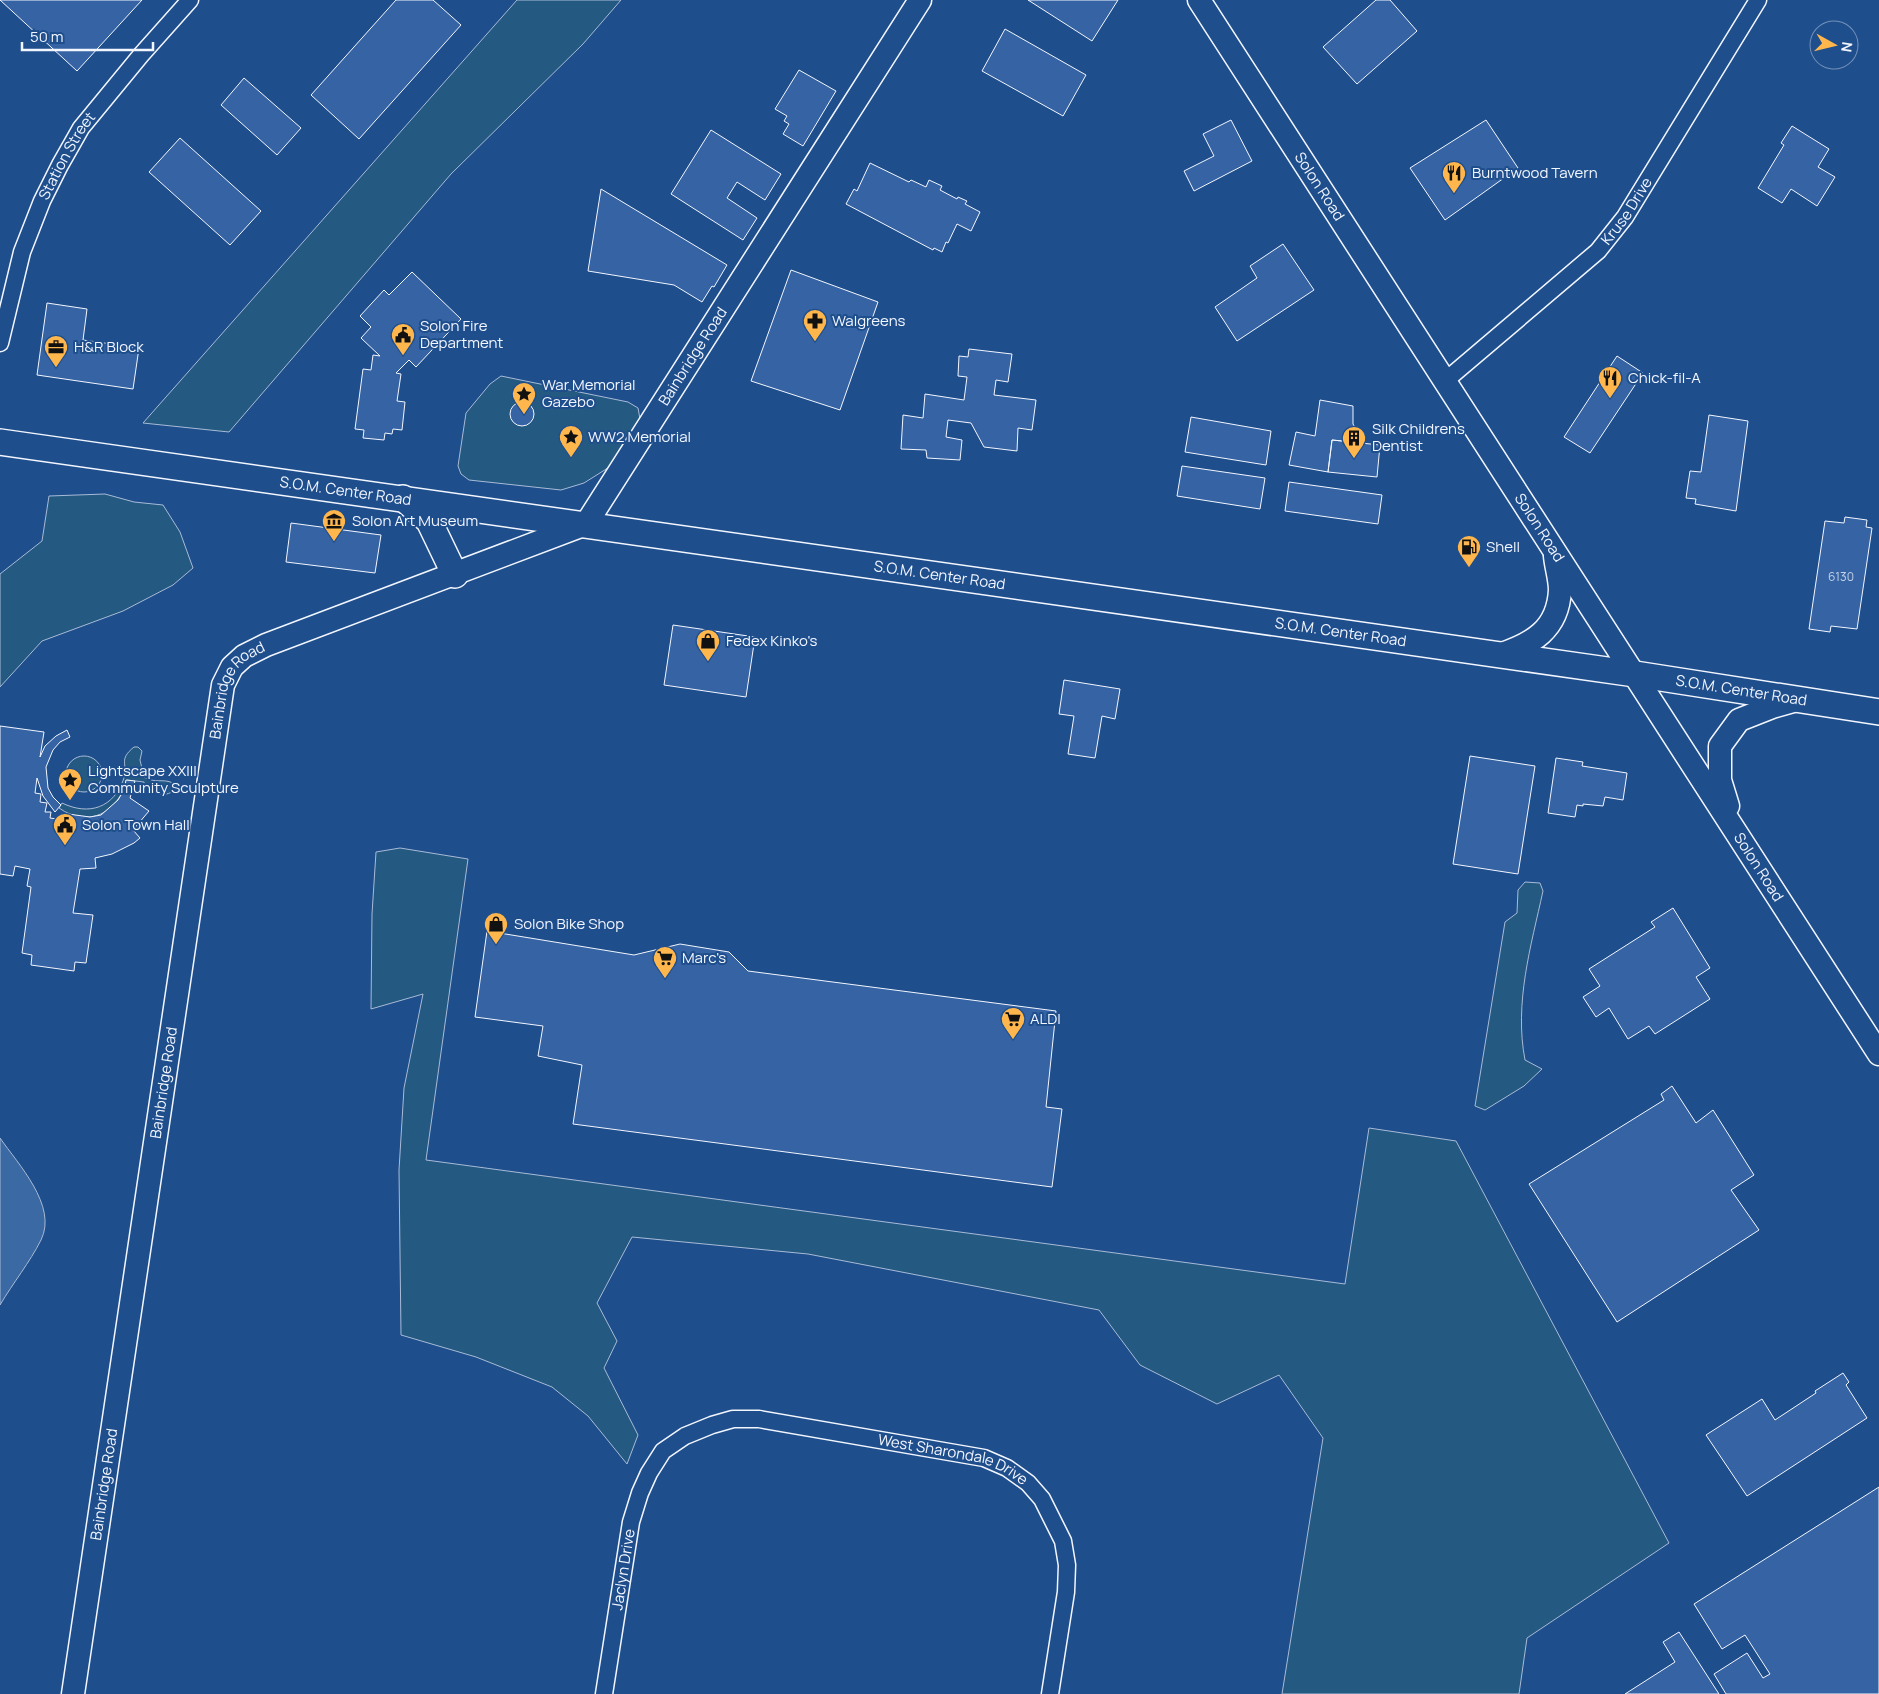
<svg xmlns="http://www.w3.org/2000/svg" width="1879" height="1694" font-family="Manrope,sans-serif">
	<style>
		.green { fill: #245a82; stroke: #a8bbd7 }
		.water { fill: #3b69a3; stroke: #a8bbd7 }
		.building { fill: #3563a3; stroke: #f2f6ff }
		.lines { fill: none; stroke-linecap: round; stroke-linejoin: round }
		.street-casing { stroke: #f2f6ff; stroke-width: 19 }
		.secondary-casing { stroke: #f2f6ff; stroke-width: 25 }
		.primary-casing { stroke: #f2f6ff; stroke-width: 28 }
		.street { stroke: #1f4e8c; stroke-width: 16 }
		.secondary { stroke: #1f4e8c; stroke-width: 22 }
		.primary { stroke: #1f4e8c; stroke-width: 25 }
		.labels { text-anchor: middle; stroke-width: 4; stroke-linejoin: round; paint-order: stroke }
		.number-label { font-size: 12px; fill: #c3d1e8 }
		.street-label { font-size: 15px; fill: #f2f6ff; stroke: #1f4e8c }
		.poi-label { font-size: 15px; fill: #f2f6ff; stroke: #1f4e8c; text-anchor: start }
	</style>
	<rect width="100%" height="100%" fill="#1f4e8c"/>
	<path class="green" d="M 517,0 L 621,0 L 583,44 L 451,174 L 229,432 L 143,423 Z
		M 501,376 L 628,402 L 638,408 L 640,419 L 611,466 L 584,483 L 561,490 L 469,480 L 461,474 L 458,466 L 466,413 L 490,384 Z
		M 105,494 L 134,502 L 163,505 L 180,532 L 193,568 L 173,585 L 123,611 L 42,641 L 0,687 L 0,574 L 42,541 L 49,496 Z
		M 134,747 L 138,747 L 142,751 L 140,760 L 144,777 C 156,784 162,778 173,783 L 174,790 C 165,799 152,792 144,784 L 144,782 L 127,780 C 118,812 89,829 59,808 L 62,803 C 89,816 114,808 124,778 C 128,763 118,760 134,747 Z
		M66 774a18 18 0 1 1 36 0a18 18 0 1 1-36 0Z
		M 400,848 L 468,859 L 426,1160 L 1345,1284 L 1369,1128 L 1456,1141 L 1669,1543 L 1527,1638 L 1519,1694 L 1282,1694 L 1323,1438 L 1279,1375 L 1217,1404 L 1140,1365 L 1099,1310 L 808,1254 L 632,1237 L 597,1303 L 617,1341 L 604,1368 L 638,1435 L 627,1464 L 588,1416 L 552,1387 L 476,1357 L 401,1335 L 399,1170 L 404,1088 L 423,994 L 371,1009 L 372,914 L 376,852 Z
		M 1525,882 L 1540,883 L 1543,891 C 1531,946 1514,1003 1525,1060 L 1542,1069 L 1524,1086 L 1485,1110 L 1475,1106 L 1505,922 L 1517,913 L 1518,890 Z"/>
	<path class="water" d="M 0,1138 C 18,1164 58,1206 41,1240 C 30,1262 13,1283 0,1305 Z"/>
	<path class="building" d="M 0,0 L 142,0 L 77,71 Z
		M 396,0 L 433,0 L 461,25 L 359,139 L 311,95 Z
		M 1028,0 L 1118,0 L 1092,41 Z
		M 1376,0 L 1390,0 L 1417,31 L 1357,84 L 1323,47 Z
		M 1005,29 L 1086,75 L 1063,116 L 982,71 Z
		M 799,70 L 836,91 L 803,146 L 783,134 L 789,124 L 784,121 L 787,116 L 775,109 Z
		M 244,78 L 301,128 L 277,155 L 221,105 Z
		M 1231,120 L 1252,161 L 1194,191 L 1184,171 L 1214,156 L 1203,134 Z
		M 1486,120 L 1518,168 L 1445,220 L 1410,168 Z
		M 1792,126 L 1829,149 L 1818,167 L 1835,177 L 1817,206 L 1791,189 L 1782,203 L 1758,188 L 1784,145 L 1781,143 Z
		M 711,130 L 781,174 L 765,200 L 737,182 L 727,198 L 757,218 L 743,240 L 671,194 Z
		M 180,138 L 261,211 L 230,245 L 149,172 Z
		M 870,163 L 909,182 L 911,180 L 926,187 L 929,180 L 942,186 L 940,190 L 957,199 L 958,197 L 967,201 L 965,204 L 980,212 L 971,231 L 957,224 L 948,243 L 946,242 L 942,252 L 934,248 L 933,250 L 846,204 L 854,189 L 857,191 Z
		M 601,189 L 727,265 L 714,287 L 712,286 L 702,302 L 674,285 L 588,271 Z
		M 1283,244 L 1314,290 L 1237,341 L 1215,307 L 1257,278 L 1250,266 Z
		M 791,270 L 878,302 L 840,410 L 751,381 Z
		M 412,272 L 461,319 L 416,367 L 409,360 L 396,373 L 401,374 L 397,401 L 405,402 L 402,430 L 393,429 L 392,434 L 385,433 L 384,440 L 363,438 L 364,430 L 355,429 L 363,369 L 371,370 L 373,355 L 380,356 L 361,338 L 371,327 L 360,316 L 384,290 L 389,295 Z
		M 47,303 L 87,309 L 83,340 L 139,348 L 133,389 L 37,375 Z
		M 969,349 L 1012,354 L 1008,382 L 996,380 L 994,395 L 1036,400 L 1032,430 L 1018,428 L 1017,451 L 984,447 L 971,423 L 948,420 L 946,437 L 962,440 L 960,460 L 927,458 L 926,450 L 901,449 L 903,415 L 923,418 L 925,394 L 964,400 L 967,377 L 958,376 L 959,356 L 968,357 Z
		M 1617,356 L 1643,373 L 1590,453 L 1564,437 Z
		M 1320,400 L 1353,406 L 1353,424 L 1364,443 L 1332,440 L 1328,472 L 1289,465 L 1296,432 L 1315,436 Z
		M510 414a12 12 0 1 1 24 0a12 12 0 1 1-24 0Z
		M 1709,415 L 1748,421 L 1736,511 L 1695,504 L 1696,499 L 1686,498 L 1690,471 L 1701,472 Z
		M 1191,417 L 1271,431 L 1266,465 L 1185,452 Z
		M 1332,440 L 1380,445 L 1377,477 L 1328,472 Z
		M 1182,466 L 1265,478 L 1260,509 L 1177,496 Z
		M 1289,482 L 1382,495 L 1378,524 L 1285,511 Z
		M 1845,517 L 1867,520 L 1866,527 L 1872,528 L 1857,629 L 1831,626 L 1830,632 L 1809,629 L 1825,521 L 1844,523 Z
		M 291,523 L 381,535 L 375,573 L 286,562 Z
		M 673,625 L 755,637 L 746,697 L 664,685 Z
		M 1064,680 L 1120,689 L 1115,719 L 1102,716 L 1095,758 L 1068,754 L 1074,716 L 1059,714 Z
		M 0,726 L 44,732 L 40,757 L 45,746 L 56,736 L 67,730 L 70,737 L 60,742 L 53,750 L 46,767 L 48,788 L 53,797 L 61,805 L 55,812 L 43,796 L 37,778 L 35,793 L 41,794 L 40,802 L 47,803 L 45,812 L 51,812 L 50,818 L 64,820 L 68,814 L 90,817 L 101,815 L 118,800 L 124,790 L 126,780 L 135,781 L 130,798 L 149,811 L 133,830 L 140,838 L 134,843 L 112,854 L 95,858 L 96,868 L 80,869 L 73,913 L 93,915 L 86,963 L 75,962 L 74,971 L 31,965 L 32,955 L 22,953 L 31,887 L 27,886 L 30,869 L 15,866 L 13,876 L 0,874 Z
		M 1470,756 L 1535,766 L 1518,874 L 1453,864 Z
		M 1556,758 L 1583,762 L 1582,766 L 1627,773 L 1623,800 L 1605,797 L 1603,806 L 1583,804 L 1583,806 L 1577,805 L 1575,817 L 1548,813 Z
		M 1673,908 L 1710,968 L 1696,977 L 1710,999 L 1655,1034 L 1649,1026 L 1628,1039 L 1609,1008 L 1596,1017 L 1583,997 L 1600,986 L 1589,969 L 1655,927 L 1651,922 Z
		M 487,931 L 634,955 L 680,944 L 729,952 L 748,971 L 1056,1011 L 1046,1107 L 1062,1109 L 1052,1187 L 573,1124 L 582,1065 L 538,1056 L 543,1026 L 475,1017 Z
		M 1672,1086 L 1696,1123 L 1713,1110 L 1754,1175 L 1731,1190 L 1759,1230 L 1617,1322 L 1529,1184 L 1664,1100 L 1661,1094 Z
		M 1843,1373 L 1849,1382 L 1846,1385 L 1867,1418 L 1747,1496 L 1706,1435 L 1762,1399 L 1775,1420 L 1816,1393 L 1815,1391 Z
		M 1879,1487 L 1879,1694 L 1726,1694 L 1714,1674 L 1747,1653 L 1763,1678 L 1770,1674 L 1745,1635 L 1722,1649 L 1694,1604 Z
		M 1679,1632 L 1719,1694 L 1625,1694 L 1675,1662 L 1663,1642 Z"/>
	<g class="lines">
		<g class="street-casing">
			<g id="street">
				<path id="s1" d="M 0,343 L 22,252 L 42,201 L 60,165 L 81,128 L 141,55 L 190,0"/>
				<path id="s2" d="M 1445,381 L 1598,251 L 1625,217 L 1758,0"/>
				<path id="s3" d="M 604,1694 L 631,1522 L 640,1493 L 649,1473 L 663,1451 L 685,1436 L 712,1425 L 733,1419 L 759,1419 L 984,1458 L 1007,1468 L 1028,1483 L 1042,1499 L 1063,1541 L 1067,1565 L 1066,1592 L 1050,1694"/>
			</g>
		</g>
		<g class="secondary-casing">
			<g id="secondary">
				<path id="s4" d="M 1199,0 L 1879,1054"/>
				<path d="M 1499,655 C 1532,644 1558,630 1560,590 C 1560,579 1556,567 1555,556"/>
				<path d="M 1728,806 L 1720,780 L 1720,746 L 1739,720 L 1772,707 L 1797,700"/>
				<path id="s5" d="M 73,1694 L 223,685 L 232,667 L 244,656 L 266,645 L 586,524 L 920,0"/>
			</g>
		</g>
		<g class="primary-casing">
			<g id="primary">
				<path id="s6" d="M 0,442 L 1635,674 L 1879,712"/>
				<path d="M 403,498 L 429,521 L 455,575"/>
			</g>
		</g>
		<use href="#street" class="street"/>
		<use href="#secondary" class="secondary"/>
		<use href="#primary" class="primary"/>
	</g>
	<defs>
		<g id="restaurant-pin" transform="scale(1.25)"><path d="M0 17L-7.5 6A9.5 9.5 0 1 1 7.5 6Z" fill="#ffb74d" stroke="#1f4e8c"/><path d="M-5-6h1v4h1v-4h1v4h1v-4h1v5L-1.5 .5V6h-2V.5L-5-1ZM5-6V6H3V1.5H1.5Q1.5-4 5-6Z" fill="#111"/></g>
		<g id="pharmacy-pin" transform="scale(1.25)"><path d="M0 17L-7.5 6A9.5 9.5 0 1 1 7.5 6Z" fill="#ffb74d" stroke="#1f4e8c"/><path d="M-2-6h4v4h4v4h-4v4h-4v-4h-4v-4h4Z" fill="#111"/></g>
		<g id="civic-pin" transform="scale(1.25)"><path d="M0 17L-7.5 6A9.5 9.5 0 1 1 7.5 6Z" fill="#ffb74d" stroke="#1f4e8c"/><path d="M-.6-6.5H3V-4.5H.6V-3L4-1V1h2V6H-6V1h2V-1L-.6-3ZM-1.2 2.5V6h2.4V2.5Z" fill="#111"/></g>
		<g id="office-pin" transform="scale(1.25)"><path d="M0 17L-7.5 6A9.5 9.5 0 1 1 7.5 6Z" fill="#ffb74d" stroke="#1f4e8c"/><path d="M-6-3h4V-5.5h4V-3h4V5H-6ZM-1-4.5V-3h2v-1.5ZM-6 0V1H6V0Z" fill="#111"/></g>
		<g id="sight-pin" transform="scale(1.25)"><path d="M0 17L-7.5 6A9.5 9.5 0 1 1 7.5 6Z" fill="#ffb74d" stroke="#1f4e8c"/><path d="M0-6L1.8-2.2L6-1.7L2.9 1.2L3.7 5.4L0 3.3L-3.7 5.4L-2.9 1.2L-6-1.7L-1.8-2.2Z" fill="#111"/></g>
		<g id="building-pin" transform="scale(1.25)"><path d="M0 17L-7.5 6A9.5 9.5 0 1 1 7.5 6Z" fill="#ffb74d" stroke="#1f4e8c"/><path d="M-4-6H4V6H1V3H-1V6H-4ZM-2.5-4.3h1.7v1.8h-1.7ZM.8-4.3h1.7v1.8H.8ZM-2.5-1h1.7V.8h-1.7ZM.8-1h1.7V.8H.8Z" fill="#111"/></g>
		<g id="museum-pin" transform="scale(1.25)"><path d="M0 17L-7.5 6A9.5 9.5 0 1 1 7.5 6Z" fill="#ffb74d" stroke="#1f4e8c"/><path d="M0-6L6-3V-2H-6V-3ZM-5-1h2V3h-2ZM-1-1h2V3h-2ZM3-1h2V3H3ZM-6 4H6V6H-6Z" fill="#111"/></g>
		<g id="fuel-pin" transform="scale(1.25)"><path d="M0 17L-7.5 6A9.5 9.5 0 1 1 7.5 6Z" fill="#ffb74d" stroke="#1f4e8c"/><path d="M-5.5-6h7V0h2V4h1.3V-2.5L3-4.5l.8-.8L6-3V5H2.5V1h-1V6h-7ZM-4.2-4.7v3.2H.2V-4.7Z" fill="#111"/></g>
		<g id="shop-pin" transform="scale(1.25)"><path d="M0 17L-7.5 6A9.5 9.5 0 1 1 7.5 6Z" fill="#ffb74d" stroke="#1f4e8c"/><path d="M-5-2.5h2.3a2.7 3.5 0 0 1 5.4 0H5L5.5 6h-11ZM-1.5-2.5h3a1.5 2.3 0 0 0-3 0Z" fill="#111"/></g>
		<g id="supermarket-pin" transform="scale(1.25)"><path d="M0 17L-7.5 6A9.5 9.5 0 1 1 7.5 6Z" fill="#ffb74d" stroke="#1f4e8c"/><path d="M-6-5.5h2.5l.6 2H6L4.5 2H-2.5L-4.4-4H-6ZM-1.5 3.2a1.3 1.3 0 1 0 .1 0ZM3 3.2a1.3 1.3 0 1 0 .1 0Z" fill="#111"/></g>
	</defs>
	<g fill-rule="evenodd">
		<use href="#restaurant-pin" x="1454" y="173"/>
		<use href="#pharmacy-pin" x="815" y="321"/>
		<use href="#civic-pin" x="403" y="335"/>
		<use href="#office-pin" x="56" y="347"/>
		<use href="#restaurant-pin" x="1610" y="378"/>
		<use href="#sight-pin" x="524" y="394"/>
		<use href="#sight-pin" x="571" y="437"/>
		<use href="#building-pin" x="1354" y="438"/>
		<use href="#museum-pin" x="334" y="521"/>
		<use href="#fuel-pin" x="1469" y="547"/>
		<use href="#shop-pin" x="708" y="641"/>
		<use href="#sight-pin" x="70" y="780"/>
		<use href="#civic-pin" x="65" y="825"/>
		<use href="#shop-pin" x="496" y="924"/>
		<use href="#supermarket-pin" x="665" y="958"/>
		<use href="#supermarket-pin" x="1013" y="1019"/>
	</g>
	<g class="labels">
		<g class="number-label">
			<text x="1841" y="581">6130</text>
		</g>
		<g class="street-label">
			<text dy="5" stroke="none"><textPath href="#s1" startOffset="200">Station Street</textPath></text>
			<text dy="5" stroke="none"><textPath href="#s4" startOffset="222">Solon Road</textPath></text>
			<text dy="5" stroke="none"><textPath href="#s2" startOffset="250">Kruse Drive</textPath></text>
			<text dy="5" stroke="none"><textPath href="#s5" startOffset="1622">Bainbridge Road</textPath></text>
			<text dy="5" stroke="none"><textPath href="#s6" startOffset="349">S.O.M. Center Road</textPath></text>
			<text dy="5" stroke="none"><textPath href="#s4" startOffset="628">Solon Road</textPath></text>
			<text dy="5" stroke="none"><textPath href="#s6" startOffset="949">S.O.M. Center Road</textPath></text>
			<text dy="5" stroke="none"><textPath href="#s6" startOffset="1354">S.O.M. Center Road</textPath></text>
			<text dy="5" stroke="none"><textPath href="#s6" startOffset="1759">S.O.M. Center Road</textPath></text>
			<text dy="5" stroke="none"><textPath href="#s5" startOffset="1022">Bainbridge Road</textPath></text>
			<text dy="5" stroke="none"><textPath href="#s4" startOffset="1032">Solon Road</textPath></text>
			<text dy="5" stroke="none"><textPath href="#s5" startOffset="618">Bainbridge Road</textPath></text>
			<text dy="5" stroke="none"><textPath href="#s3" startOffset="555">West Sharondale Drive</textPath></text>
			<text dy="5" stroke="none"><textPath href="#s5" startOffset="212">Bainbridge Road</textPath></text>
			<text dy="5" stroke="none"><textPath href="#s3" startOffset="126">Jaclyn Drive</textPath></text>
		</g>
		<g class="poi-label">
			<text x="1472" y="178">Burntwood Tavern</text>
			<text x="832" y="326">Walgreens</text>
			<text x="420" y="331">Solon Fire<tspan x="420" dy="17">Department</tspan></text>
			<text x="74" y="352">H&amp;R Block</text>
			<text x="1628" y="383">Chick-fil-A</text>
			<text x="542" y="390">War Memorial<tspan x="542" dy="17">Gazebo</tspan></text>
			<text x="1372" y="434">Silk Childrens<tspan x="1372" dy="17">Dentist</tspan></text>
			<text x="588" y="442">WW2 Memorial</text>
			<text x="352" y="526">Solon Art Museum</text>
			<text x="1486" y="552">Shell</text>
			<text x="726" y="646">Fedex Kinko's</text>
			<text x="88" y="776">Lightscape XXIII<tspan x="88" dy="17">Community Sculpture</tspan></text>
			<text x="82" y="830">Solon Town Hall</text>
			<text x="514" y="929">Solon Bike Shop</text>
			<text x="682" y="963">Marc's</text>
			<text x="1030" y="1024">ALDI</text>
		</g>
	</g>
	<g transform="translate(1834 45) rotate(98)"><circle r="24" fill="#1f4e8c" stroke="#7391ba"/>
	<path d="M0-4L9 19L0 12L-9 19Z" fill="#ffb74d"/>
	<text y="-8" font-size="14" font-weight="bold" text-anchor="middle" fill="#f2f6ff">N</text>
	</g>
	<path d="M22 42v8h131v-8" fill="none" stroke="#f2f6ff" stroke-width="2.5"/>
	<text x="30" y="42" font-size="15" fill="#f2f6ff" stroke="#1f4e8c" stroke-width="4" paint-order="stroke">50 m</text>
</svg>
